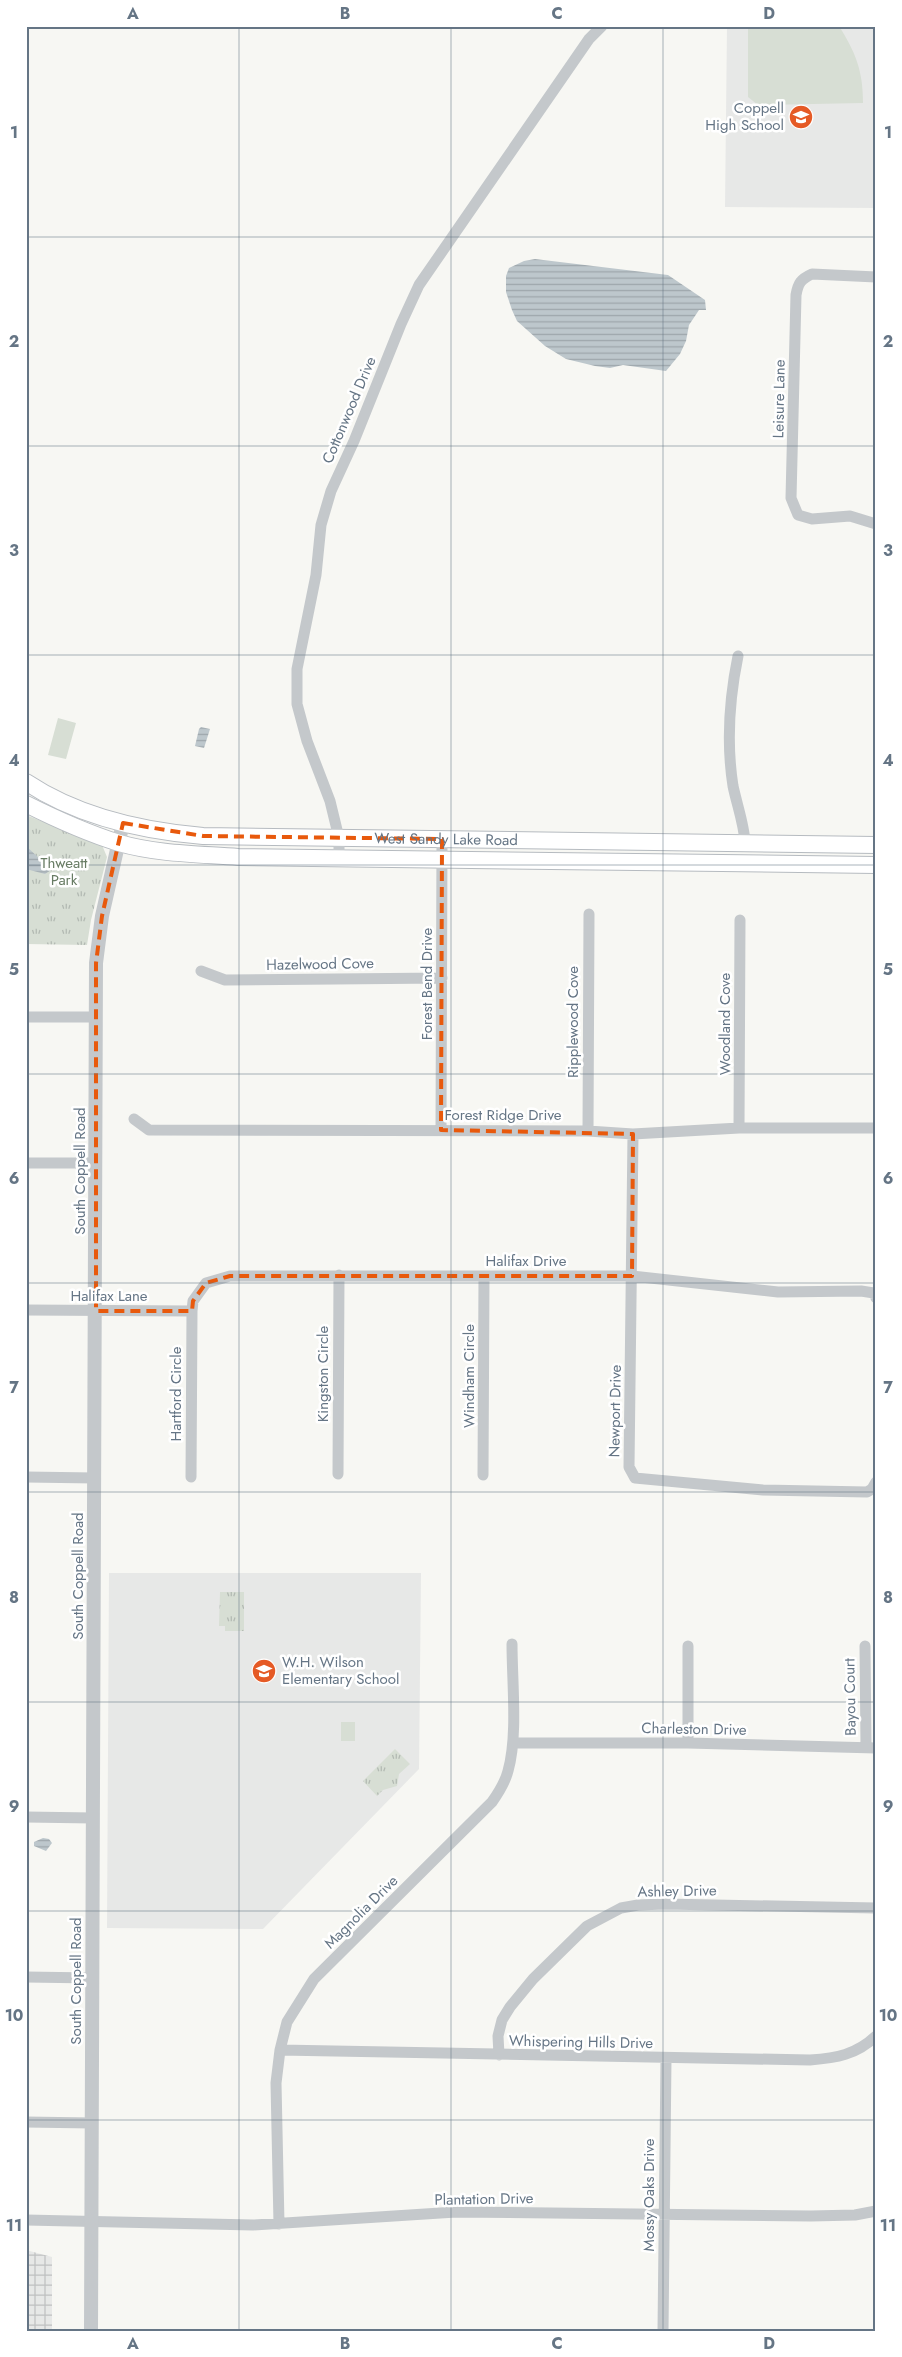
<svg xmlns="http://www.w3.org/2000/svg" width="902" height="2357" font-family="Jost,sans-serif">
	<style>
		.built { fill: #e7e8e7 }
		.industrial { fill: url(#industrial-grid) }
		.grass { fill: url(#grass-tufts) }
		.pitch { fill: #d7ded4 }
		.water { fill: url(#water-rules) }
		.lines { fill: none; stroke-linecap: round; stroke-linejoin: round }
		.secondary-casing { stroke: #b6bbc0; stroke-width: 18 }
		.minor { stroke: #c4c8cb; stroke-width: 11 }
		.tertiary { stroke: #c4c8cb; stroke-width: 14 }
		.secondary { stroke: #fff; stroke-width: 16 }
		.marked { fill: none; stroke: #e8590c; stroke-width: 4; stroke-dasharray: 10 6; stroke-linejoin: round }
		.grid { fill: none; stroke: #657585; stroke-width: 1; stroke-opacity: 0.55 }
		.labels { text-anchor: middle; stroke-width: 5; stroke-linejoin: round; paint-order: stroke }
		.poi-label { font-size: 15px; fill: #657585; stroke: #fff; text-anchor: end }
		.street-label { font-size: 15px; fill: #657585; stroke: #fff }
		.park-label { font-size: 15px; fill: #687c64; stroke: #fff }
		.neatline { fill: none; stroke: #657585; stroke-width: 2 }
		.grid-label { font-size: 16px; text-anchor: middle; font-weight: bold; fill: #657585 }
	</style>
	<defs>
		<pattern id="industrial-grid" width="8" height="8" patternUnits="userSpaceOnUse" patternTransform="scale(1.25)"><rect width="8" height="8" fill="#e7e8e7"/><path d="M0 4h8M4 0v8" fill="none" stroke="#bfc1c1"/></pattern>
		<pattern id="grass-tufts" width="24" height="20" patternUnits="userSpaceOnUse" patternTransform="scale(1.25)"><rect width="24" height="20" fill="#d7ded4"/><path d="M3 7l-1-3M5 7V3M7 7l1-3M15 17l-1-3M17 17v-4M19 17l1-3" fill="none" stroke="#b2b9b2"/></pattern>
		<pattern id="water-rules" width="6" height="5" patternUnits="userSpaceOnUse" patternTransform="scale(1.25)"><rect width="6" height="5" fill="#bdc7cc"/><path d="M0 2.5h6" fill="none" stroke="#9da6ab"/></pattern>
	</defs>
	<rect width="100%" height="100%" fill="#f7f7f3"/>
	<path class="built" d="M 727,26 L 876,26 L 876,208 L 725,207 Z
		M 109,1573 L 421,1573 L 419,1769 L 263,1929 L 107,1928 Z"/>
	<path class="industrial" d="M 26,2250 L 52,2257 L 52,2331 L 26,2331 Z"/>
	<path class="grass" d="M 26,815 L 102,845 L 107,857 L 91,920 L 87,945 L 26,944 Z
		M 220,1592 L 244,1592 L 244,1631 L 225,1631 L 225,1626 L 219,1626 Z
		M 341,1722 L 355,1722 L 355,1741 L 341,1741 Z
		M 395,1749 L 410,1764 L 399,1774 L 397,1786 L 383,1790 L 377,1796 L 363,1781 Z"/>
	<path class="pitch" d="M 748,26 L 839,26 C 856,53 863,71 863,103 L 758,105 L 748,97 Z
		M 58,718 L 76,723 L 66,759 L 48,755 Z"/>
	<path class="water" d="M 535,259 L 668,275 L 705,300 L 706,310 L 699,310 L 689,325 L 686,341 L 680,354 L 666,371 L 623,365 L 610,368 L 595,366 L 566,359 L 545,346 L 517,321 L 512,310 L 506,292 L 506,276 L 509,268 L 524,261 Z
		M 201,727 L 210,729 L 204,748 L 195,746 L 199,729 Z
		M 26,846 L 40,859 L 47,861 L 51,870 L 45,874 L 26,869 Z
		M 43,1838 L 49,1839 L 52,1843 L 46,1851 L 34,1846 L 34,1842 Z"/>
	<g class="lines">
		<g class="secondary-casing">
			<g id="secondary">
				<path id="s1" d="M 26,782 C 77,816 143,831 203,836 L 876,845"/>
				<path d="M 26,804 C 56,819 87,833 119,843 C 157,854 199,854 238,857 L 876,865"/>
			</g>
		</g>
		<path class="minor" d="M 876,277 L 812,274 C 801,279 798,283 796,295 L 791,498 L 798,515 L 812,519 L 850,516 L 876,524
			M 738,656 C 729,700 726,741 733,786 C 737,805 744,824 745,842
			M 339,859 L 339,838 L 330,801 L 307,741 L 297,704 L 297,669 L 316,575 L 321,525 L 331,491 L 354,441 L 401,324 L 419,285 L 589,39 L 602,26
			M 201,971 L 225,980 L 442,978
			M 26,1017 L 96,1017
			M 134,1119 L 149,1130 L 588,1131 L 633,1134 L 739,1128 L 876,1128
			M 739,1128 L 740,920
			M 441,1130 L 442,839
			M 588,1131 L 589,914
			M 633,1134 L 629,1467 L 635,1478 L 763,1490 L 867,1492 L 872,1489 L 876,1482
			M 26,1163 L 96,1163
			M 26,1310 L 192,1311
			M 338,1474 L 339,1275
			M 483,1475 L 484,1276
			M 26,1477 L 95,1478
			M 191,1477 L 192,1311 L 193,1301 L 206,1283 L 230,1276 L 632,1276 L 778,1292 L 861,1291 L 874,1293 L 876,1298
			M 688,1646 L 688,1743
			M 865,1646 L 866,1747
			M 513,1743 L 688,1743 L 876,1748
			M 26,1817 L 93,1818
			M 26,1977 L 93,1978
			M 280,2050 L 810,2060 C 836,2058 856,2055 876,2036
			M 499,2055 L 498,2036 L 502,2020 L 510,2007 L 533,1979 L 587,1926 L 621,1908 L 638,1905 L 665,1904 L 876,1908
			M 26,2122 L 92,2123
			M 26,2220 L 253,2225 L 456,2212 L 811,2216 L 855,2215 L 876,2211
			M 279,2224 L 276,2083 L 280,2050 L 287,2022 L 314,1979 L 492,1802 C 499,1792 505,1783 508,1771 C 518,1736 512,1682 512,1644
			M 663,2331 L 666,2059"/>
		<path class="tertiary" d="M 91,2331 L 96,963 L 102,916 L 123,823"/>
		<use href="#secondary" class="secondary"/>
	</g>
	<path class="marked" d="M 123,823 L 203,836 L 442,839 L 441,1130 L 633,1134 L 632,1276 L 230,1276 L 206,1283 L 193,1301 L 192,1311 L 96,1311 L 96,963 L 102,916 Z"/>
	<path class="grid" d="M 239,26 L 239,2331M 451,26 L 451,2331M 663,26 L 663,2331M 26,237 L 876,237M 26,446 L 876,446M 26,655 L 876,655M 26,865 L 876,865M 26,1074 L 876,1074M 26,1283 L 876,1283M 26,1492 L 876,1492M 26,1702 L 876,1702M 26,1911 L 876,1911M 26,2120 L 876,2120"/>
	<defs>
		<g id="school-disc" transform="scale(1.25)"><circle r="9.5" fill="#e55a25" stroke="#fff"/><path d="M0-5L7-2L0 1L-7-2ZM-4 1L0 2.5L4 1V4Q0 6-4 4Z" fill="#fff"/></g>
	</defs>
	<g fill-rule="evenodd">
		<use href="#school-disc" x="801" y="117"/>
		<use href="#school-disc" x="264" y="1671"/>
	</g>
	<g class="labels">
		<g class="poi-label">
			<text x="784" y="113">Coppell<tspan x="784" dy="17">High School</tspan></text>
			<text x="282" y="1667" text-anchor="start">W.H. Wilson<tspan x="282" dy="17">Elementary School</tspan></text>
		</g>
		<g class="street-label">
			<text transform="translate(779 399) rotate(-89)" y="5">Leisure Lane</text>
			<text transform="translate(349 410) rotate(-67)" y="5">Cottonwood Drive</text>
			<text dy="5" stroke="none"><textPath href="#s1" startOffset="430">West Sandy Lake Road</textPath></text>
			<text transform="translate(320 964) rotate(-1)" y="5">Hazelwood Cove</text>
			<text transform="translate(427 984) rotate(-90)" y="5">Forest Bend Drive</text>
			<text transform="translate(573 1022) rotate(-90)" y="5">Ripplewood Cove</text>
			<text transform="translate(725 1024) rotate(-90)" y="5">Woodland Cove</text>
			<text x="503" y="1120">Forest Ridge Drive</text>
			<text transform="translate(80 1171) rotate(-90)" y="5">South Coppell Road</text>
			<text x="526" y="1266">Halifax Drive</text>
			<text x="109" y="1301">Halifax Lane</text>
			<text transform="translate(323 1374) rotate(-90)" y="5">Kingston Circle</text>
			<text transform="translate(469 1376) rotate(-90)" y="5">Windham Circle</text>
			<text transform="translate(176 1394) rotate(-90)" y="5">Hartford Circle</text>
			<text transform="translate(615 1411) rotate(-89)" y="5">Newport Drive</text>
			<text transform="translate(78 1576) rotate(-90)" y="5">South Coppell Road</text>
			<text transform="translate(850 1697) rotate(-91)" y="5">Bayou Court</text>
			<text transform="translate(694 1729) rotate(1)" y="5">Charleston Drive</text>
			<text transform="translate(677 1891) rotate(-1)" y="5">Ashley Drive</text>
			<text transform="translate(361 1912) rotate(-45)" y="5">Magnolia Drive</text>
			<text transform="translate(76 1981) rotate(-90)" y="5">South Coppell Road</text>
			<text transform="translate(581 2042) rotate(1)" y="5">Whispering Hills Drive</text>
			<text transform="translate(649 2195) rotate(-90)" y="5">Mossy Oaks Drive</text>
			<text transform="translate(484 2199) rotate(-1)" y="5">Plantation Drive</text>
		</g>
		<g class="park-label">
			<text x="64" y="868">Thweatt<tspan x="64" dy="17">Park</tspan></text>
		</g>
	</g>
	<rect width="902" height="2357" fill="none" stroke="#ffffff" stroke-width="55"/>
	<rect x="28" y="28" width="846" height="2302" class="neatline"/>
	<g class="grid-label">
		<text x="133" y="19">A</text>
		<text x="345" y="19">B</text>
		<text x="557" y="19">C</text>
		<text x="769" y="19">D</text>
		<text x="14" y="138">1</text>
		<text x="888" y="138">1</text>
		<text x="14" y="347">2</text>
		<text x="888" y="347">2</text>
		<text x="14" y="556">3</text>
		<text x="888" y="556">3</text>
		<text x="14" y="766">4</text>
		<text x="888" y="766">4</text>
		<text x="14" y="975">5</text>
		<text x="888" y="975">5</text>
		<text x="14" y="1184">6</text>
		<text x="888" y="1184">6</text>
		<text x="14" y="1393">7</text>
		<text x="888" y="1393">7</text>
		<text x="14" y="1603">8</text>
		<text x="888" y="1603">8</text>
		<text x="14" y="1812">9</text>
		<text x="888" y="1812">9</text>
		<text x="14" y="2021">10</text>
		<text x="888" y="2021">10</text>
		<text x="14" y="2231">11</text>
		<text x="888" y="2231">11</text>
		<text x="133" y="2349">A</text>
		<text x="345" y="2349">B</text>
		<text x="557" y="2349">C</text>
		<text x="769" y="2349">D</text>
	</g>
</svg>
